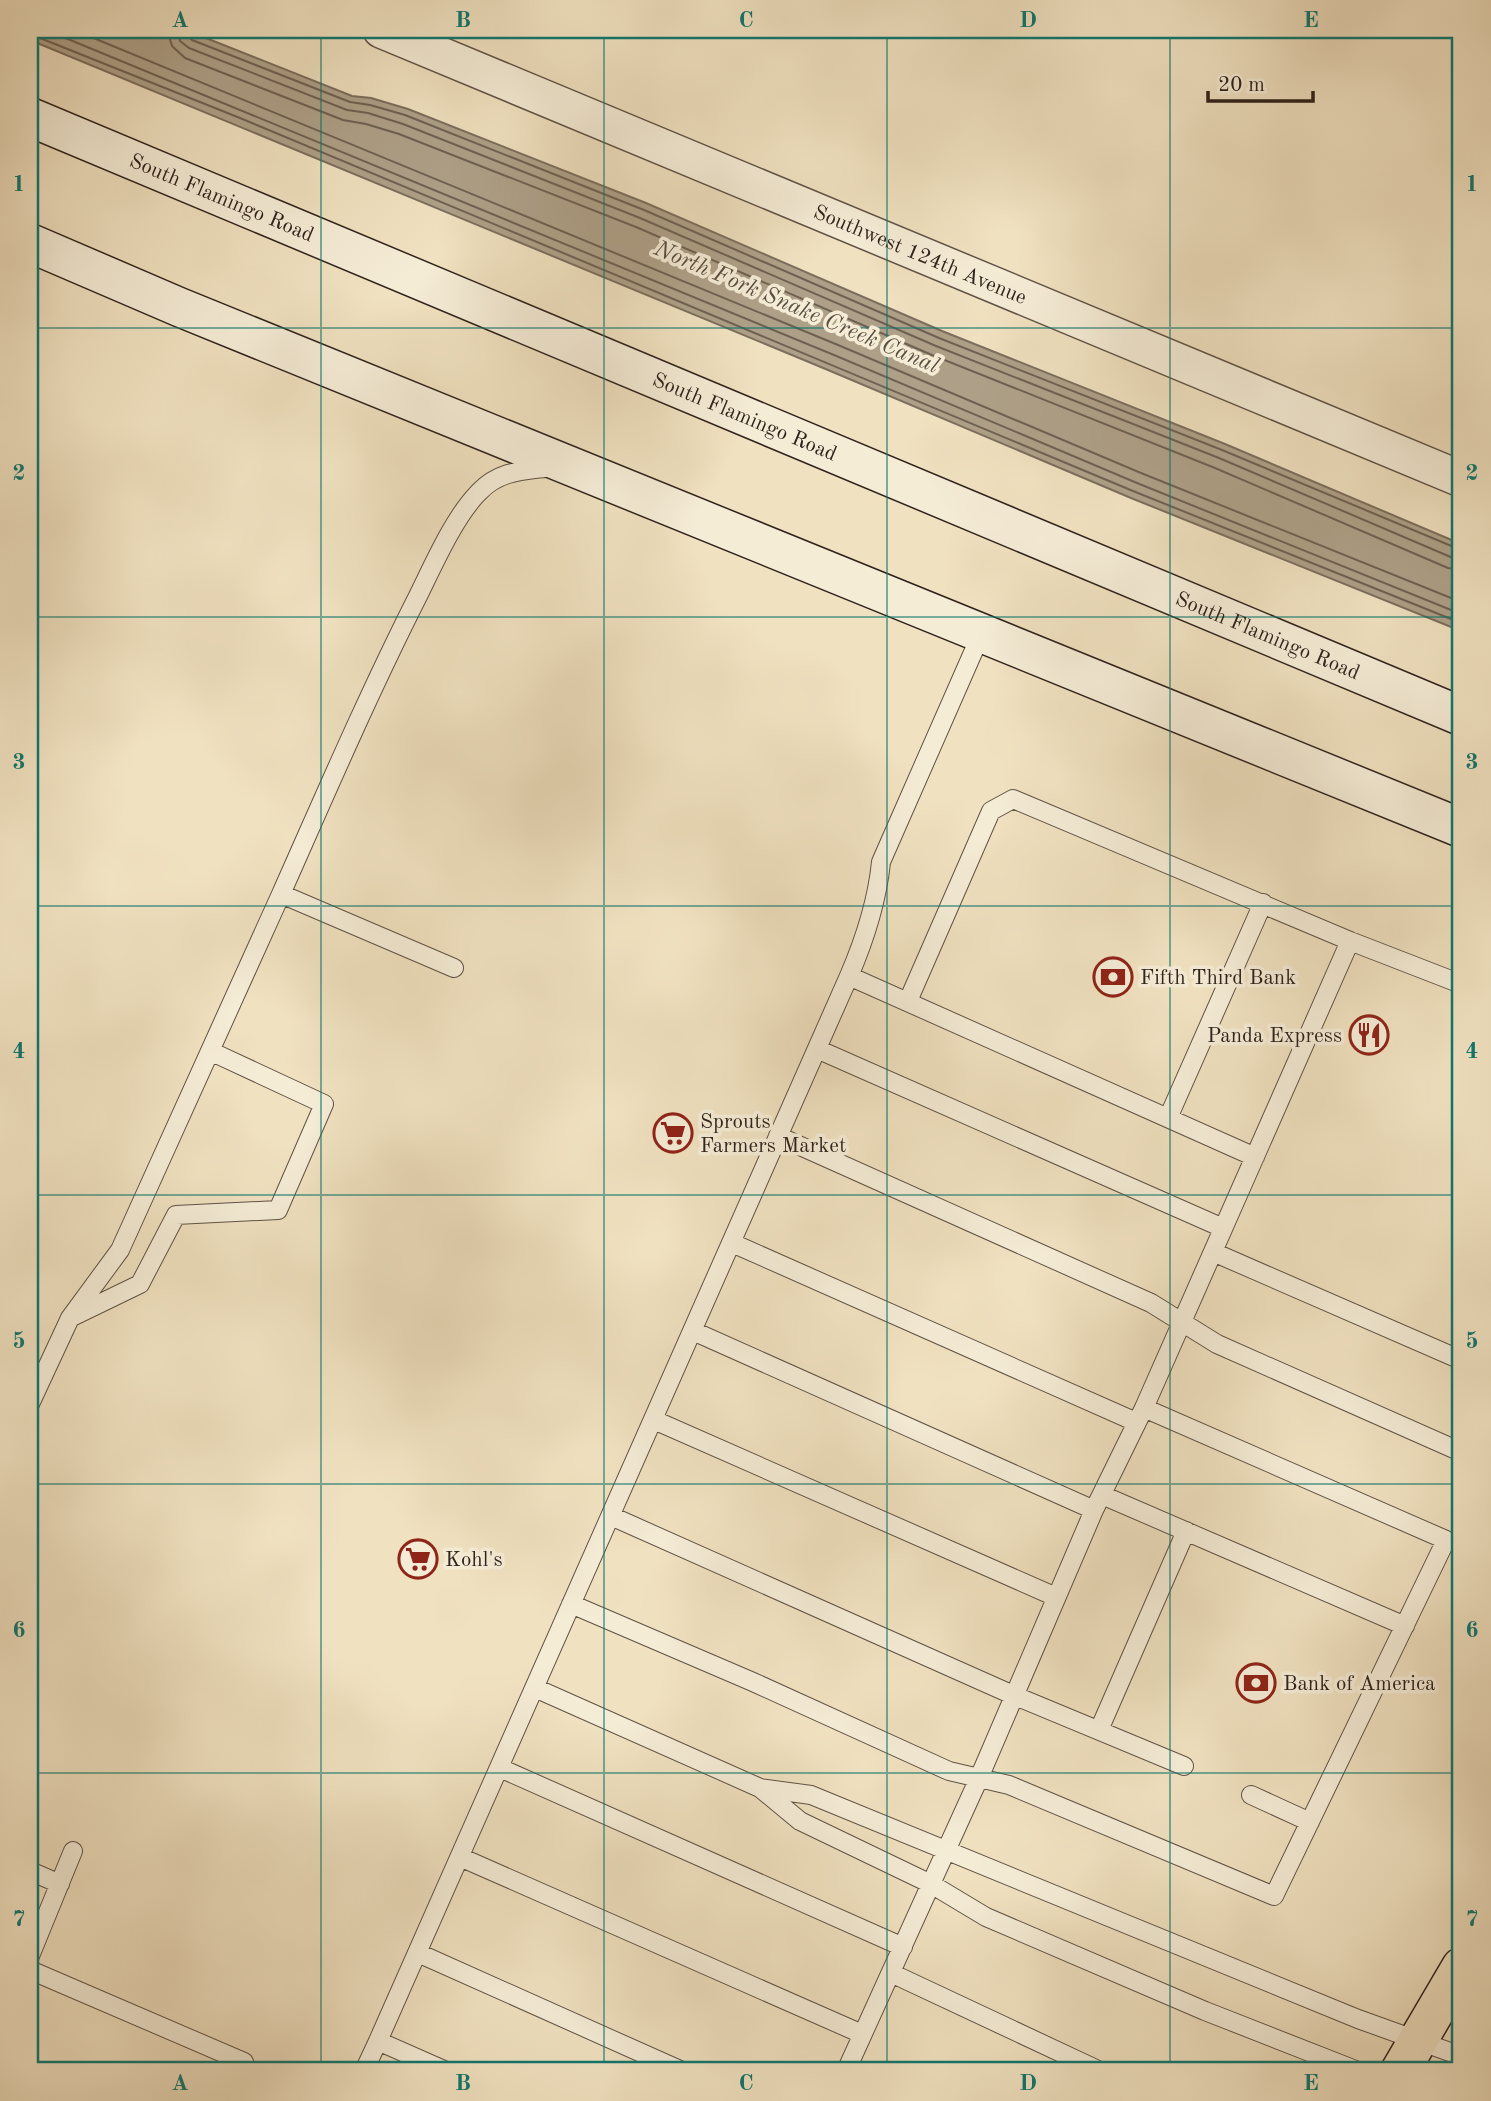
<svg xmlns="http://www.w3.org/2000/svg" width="1491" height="2101" font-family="'Old Standard TT',serif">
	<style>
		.water { fill: #aea088; stroke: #7b6e5d; stroke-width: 2 }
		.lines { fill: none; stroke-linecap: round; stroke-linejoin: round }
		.shore { stroke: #6e6152; stroke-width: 2 }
		.lane-casing { stroke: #5f5245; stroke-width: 20 }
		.street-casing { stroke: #5f5245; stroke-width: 38 }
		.secondary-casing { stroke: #2f221c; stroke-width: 41 }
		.primary-casing { stroke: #2f221c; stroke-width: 41 }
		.lane { stroke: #f5ecd6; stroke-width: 18 }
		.street { stroke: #f5ecd6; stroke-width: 35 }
		.secondary { stroke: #f5ecd6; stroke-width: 38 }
		.primary { stroke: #f0e1c0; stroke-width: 38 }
		.grid { fill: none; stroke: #0f766e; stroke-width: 2; stroke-opacity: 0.55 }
		.labels { text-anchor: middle; stroke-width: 7; stroke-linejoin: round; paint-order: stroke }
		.street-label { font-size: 21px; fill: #2f221c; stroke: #f5ecd6 }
		.poi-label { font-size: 21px; fill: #2f221c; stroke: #f5ecd6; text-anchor: start }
		.water-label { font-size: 23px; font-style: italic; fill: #5b4e42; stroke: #f5ecd6 }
		.neatline { fill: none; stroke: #0f766e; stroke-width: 2.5 }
		.grid-label { font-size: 23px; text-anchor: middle; font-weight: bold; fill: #0f766e }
	</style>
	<rect width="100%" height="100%" fill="#f0e1c0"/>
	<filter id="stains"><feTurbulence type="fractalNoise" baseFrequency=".00286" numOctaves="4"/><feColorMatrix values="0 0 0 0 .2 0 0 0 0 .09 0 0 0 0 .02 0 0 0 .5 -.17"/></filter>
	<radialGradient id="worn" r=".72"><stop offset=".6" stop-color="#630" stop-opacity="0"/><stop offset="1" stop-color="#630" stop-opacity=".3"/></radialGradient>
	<path class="water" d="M 30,30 L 186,30 L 352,96 L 371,98 L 408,109 L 646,203 L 942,331 L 1225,444 L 1461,544 L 1461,631 L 1131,498 L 828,370 L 30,40 Z"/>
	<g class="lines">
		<path class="shore" d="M 46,30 L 834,355 L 1137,483 L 1461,614
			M 74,30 L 838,345 L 1141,473 L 1461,602
			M 167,30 L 172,46 L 185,58 L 343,120 L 366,124 L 399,134 L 636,227 L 932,355 L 1215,468 L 1448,568 L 1461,570
			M 178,30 L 180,41 L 189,48 L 347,110 L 368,113 L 403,124 L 640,218 L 936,346 L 1219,458 L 1453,558 L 1461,559
			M 187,30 L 187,35 L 192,40 L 350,102 L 370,105 L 405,115 L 644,210 L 939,338 L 1222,450 L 1461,550
			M 30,34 L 240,118 L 1133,491 L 1461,623"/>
		<g class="lane-casing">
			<path id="lane" d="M 454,968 L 281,894 C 325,795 368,695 417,598 C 433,566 454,517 479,492 C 500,470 523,471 552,467
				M 849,976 L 1255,1157
				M 908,1001 L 991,811 L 1013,799 L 1350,941 L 1461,984
				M 817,1049 L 1223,1228
				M 1168,1118 L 1263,903
				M 778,1136 L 1151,1303 L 1217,1344 L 1461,1452
				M 732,1243 L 1136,1422
				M 1213,1252 L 1461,1360
				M 74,1316 L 140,1284 L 176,1215 L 278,1210 L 324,1104 L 210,1051
				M 693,1331 L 1094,1510
				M 30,1404 L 70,1318 L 120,1250 L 281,894
				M 654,1420 L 1056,1597
				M 1102,1495 L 1405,1626
				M 611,1516 L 1013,1695 L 1184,1766
				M 571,1604 L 753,1682 L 949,1771 L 1009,1785 L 1274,1896 L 1446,1540 L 1144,1408
				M 535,1688 L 760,1788
				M 1099,1730 L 1186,1531
				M 500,1768 L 903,1947
				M 1251,1795 L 1310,1822
				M 460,1857 L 862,2034
				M 30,1871 L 60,1884
				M 418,1953 L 682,2071
				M 30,1956 L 73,1851
				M 30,1970 L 244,2062
				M 891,1973 L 1100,2071
				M 364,2071 L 378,2041
				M 446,2071 L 378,2041 L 849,976 C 865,939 877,902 881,862 L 982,632
				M 846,2071 L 979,1778 L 1094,1510 L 1144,1408 L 1350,941
				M 1358,2071 L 1205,2011 L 986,1917 L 931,1884 L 800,1821 L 760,1788 L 811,1795 L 1358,2019 L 1461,2056"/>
		</g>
		<g class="street-casing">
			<g id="street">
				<path id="s1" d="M 381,30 L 1461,479"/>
			</g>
		</g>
		<g class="secondary-casing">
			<g id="secondary">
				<path id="s2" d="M 30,117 L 1461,716"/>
				<path d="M 30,243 L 179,307 L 1461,828"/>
			</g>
		</g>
		<g class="primary-casing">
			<path id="primary" d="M 1400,2071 L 1461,1967"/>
		</g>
		<use href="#lane" class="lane"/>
		<use href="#street" class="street"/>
		<use href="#secondary" class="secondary"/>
		<use href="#primary" class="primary"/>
	</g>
	<path class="grid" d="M 321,30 L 321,2071M 604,30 L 604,2071M 887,30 L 887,2071M 1170,30 L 1170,2071M 30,328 L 1461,328M 30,617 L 1461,617M 30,906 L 1461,906M 30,1195 L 1461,1195M 30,1484 L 1461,1484M 30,1773 L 1461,1773"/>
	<defs>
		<g id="bank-ring" transform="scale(2.0125)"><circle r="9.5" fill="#f5ecd6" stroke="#8f2418" stroke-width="1.5"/><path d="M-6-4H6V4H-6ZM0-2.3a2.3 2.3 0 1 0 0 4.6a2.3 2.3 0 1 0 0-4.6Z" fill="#8f2418"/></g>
		<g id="restaurant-ring" transform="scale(2.0125)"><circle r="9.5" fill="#f5ecd6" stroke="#8f2418" stroke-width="1.5"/><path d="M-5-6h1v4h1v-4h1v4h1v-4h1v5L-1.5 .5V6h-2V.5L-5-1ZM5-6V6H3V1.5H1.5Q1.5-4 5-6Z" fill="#8f2418"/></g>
		<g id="supermarket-ring" transform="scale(2.0125)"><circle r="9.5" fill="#f5ecd6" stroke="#8f2418" stroke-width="1.5"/><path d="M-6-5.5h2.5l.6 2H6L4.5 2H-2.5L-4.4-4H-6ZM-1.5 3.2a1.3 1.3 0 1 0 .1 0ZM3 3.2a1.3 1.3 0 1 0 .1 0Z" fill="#8f2418"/></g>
	</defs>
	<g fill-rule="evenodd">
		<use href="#bank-ring" x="1113" y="977"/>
		<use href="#restaurant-ring" x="1369" y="1035"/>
		<use href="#supermarket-ring" x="673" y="1133"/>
		<use href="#supermarket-ring" x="418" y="1559"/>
		<use href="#bank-ring" x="1256" y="1683"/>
	</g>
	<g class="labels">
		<g class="street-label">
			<text dy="7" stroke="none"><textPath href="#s2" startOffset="208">South Flamingo Road</textPath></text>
			<text dy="7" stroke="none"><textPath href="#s1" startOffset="584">Southwest 124th Avenue</textPath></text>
			<text dy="7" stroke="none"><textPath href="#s2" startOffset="775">South Flamingo Road</textPath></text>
			<text dy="7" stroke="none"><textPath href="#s2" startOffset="1342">South Flamingo Road</textPath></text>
		</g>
		<g class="poi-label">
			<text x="1140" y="984">Fifth Third Bank</text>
			<text x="1342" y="1042" text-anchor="end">Panda Express</text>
			<text x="700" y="1128">Sprouts<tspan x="700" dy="24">Farmers Market</tspan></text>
			<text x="445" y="1566">Kohl's</text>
			<text x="1283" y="1690">Bank of America</text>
		</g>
		<g class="water-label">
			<text transform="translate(797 306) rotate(23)" y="8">North Fork Snake Creek Canal</text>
		</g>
	</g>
	<rect width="1491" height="2101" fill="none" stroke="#f0e1c0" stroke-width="77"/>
	<path d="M1208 91v10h105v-10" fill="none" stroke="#2f221c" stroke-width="3.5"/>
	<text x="1218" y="91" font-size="21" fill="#2f221c" stroke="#f5ecd6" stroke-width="5" paint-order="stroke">20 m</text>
	<rect x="38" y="38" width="1414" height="2024" class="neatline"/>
	<g class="grid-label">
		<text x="180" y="27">A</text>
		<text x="463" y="27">B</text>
		<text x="746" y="27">C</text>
		<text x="1028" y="27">D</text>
		<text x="1311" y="27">E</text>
		<text x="19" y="191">1</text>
		<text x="1472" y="191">1</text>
		<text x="19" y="480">2</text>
		<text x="1472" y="480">2</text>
		<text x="19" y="769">3</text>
		<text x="1472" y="769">3</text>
		<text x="19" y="1058">4</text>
		<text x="1472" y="1058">4</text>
		<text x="19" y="1348">5</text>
		<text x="1472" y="1348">5</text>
		<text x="19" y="1637">6</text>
		<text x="1472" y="1637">6</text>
		<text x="19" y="1926">7</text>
		<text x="1472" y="1926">7</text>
		<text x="180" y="2090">A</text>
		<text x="463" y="2090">B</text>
		<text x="746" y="2090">C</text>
		<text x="1028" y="2090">D</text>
		<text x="1311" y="2090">E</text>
	</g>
	<rect width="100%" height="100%" filter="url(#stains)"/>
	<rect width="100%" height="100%" fill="url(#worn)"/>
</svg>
